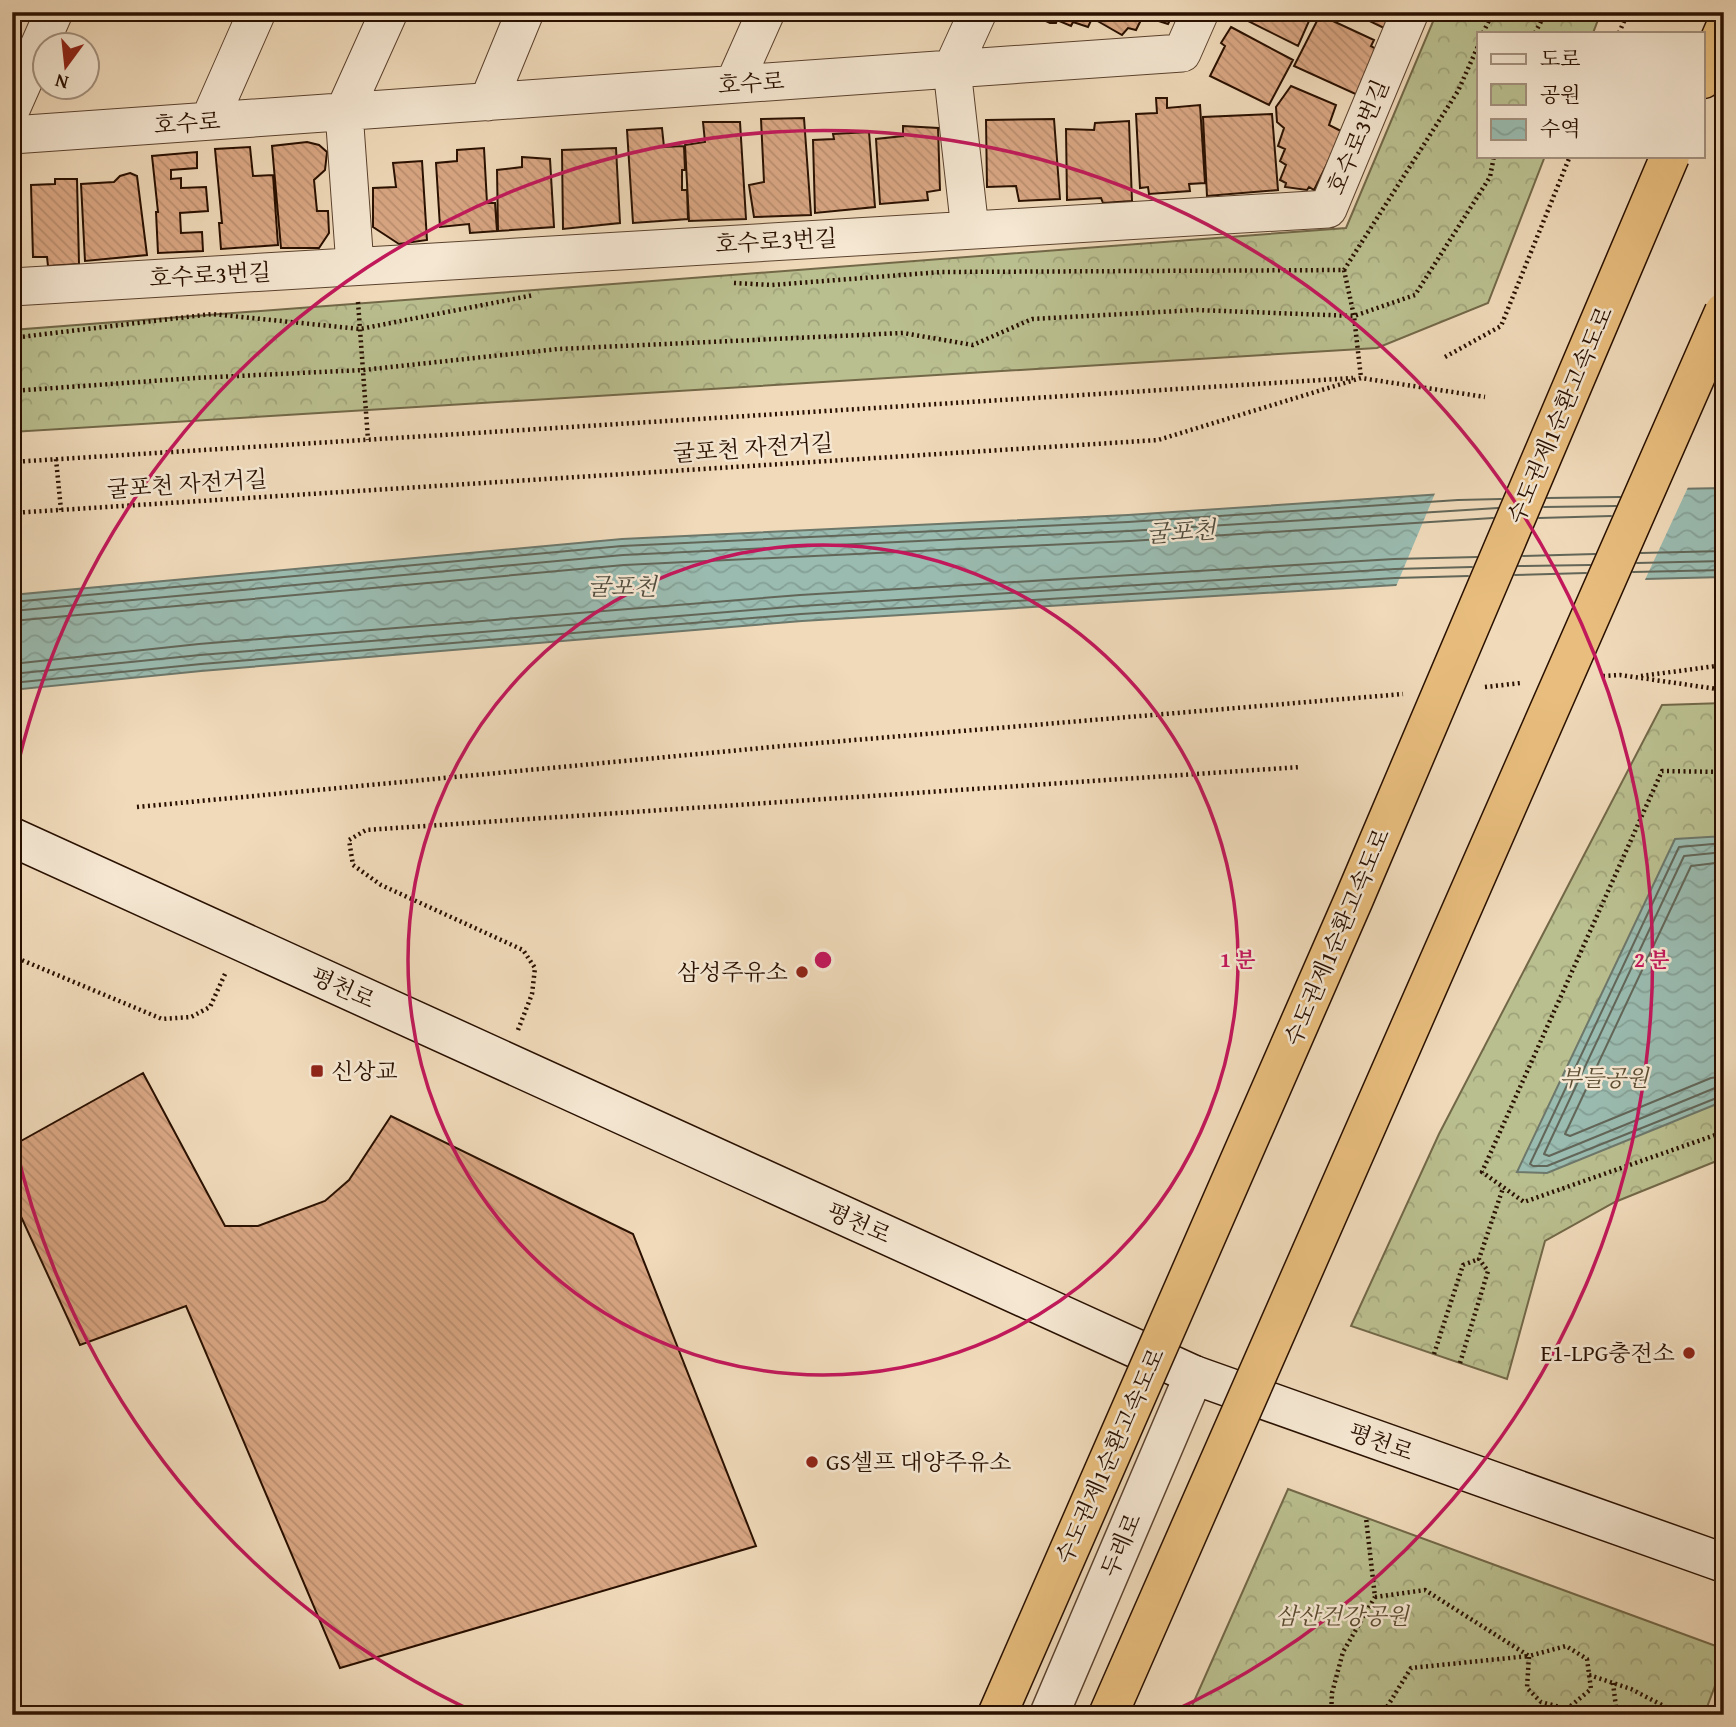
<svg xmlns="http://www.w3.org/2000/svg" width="1736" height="1727" font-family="'Gentium Book Plus','Noto Serif KR',serif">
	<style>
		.park { fill: url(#park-crowns); stroke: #726848; stroke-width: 2 }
		.water { fill: url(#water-waves); stroke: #6d776a; stroke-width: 2 }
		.pier { fill: #f0daba }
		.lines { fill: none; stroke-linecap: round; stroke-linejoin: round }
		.shore { stroke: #626658; stroke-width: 2 }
		.building { fill: url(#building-back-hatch); stroke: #291000; stroke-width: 2 }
		.minor-casing { stroke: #5b422e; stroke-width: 39 }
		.tertiary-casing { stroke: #5b422e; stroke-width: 41 }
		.secondary-casing { stroke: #291000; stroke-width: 41 }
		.motorway-casing { stroke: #291000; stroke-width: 41 }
		.path { stroke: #291000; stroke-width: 4.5; stroke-dasharray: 2 3.5; stroke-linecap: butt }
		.minor { stroke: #f5e7d2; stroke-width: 37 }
		.tertiary { stroke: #f5e7d2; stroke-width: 38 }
		.secondary { stroke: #f5e7d2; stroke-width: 38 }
		.motorway { stroke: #e8bd7d; stroke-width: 38 }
		.motorway-bridge-casing { stroke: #291000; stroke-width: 41; stroke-linecap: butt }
		.motorway-bridge { stroke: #e8bd7d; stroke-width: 38 }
		.ring { fill: none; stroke: #c2185b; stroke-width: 3.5 }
		.poi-dot { fill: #8f2418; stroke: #f5e7d2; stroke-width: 2.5 }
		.labels { text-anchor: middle; stroke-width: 5; stroke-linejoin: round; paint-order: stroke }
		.street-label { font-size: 23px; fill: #291000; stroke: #f5e7d2 }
		.poi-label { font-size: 23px; fill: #291000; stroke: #f5e7d2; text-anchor: end }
		.park-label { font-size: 23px; font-style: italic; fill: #5c4d32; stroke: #f5e7d2 }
		.water-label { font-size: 24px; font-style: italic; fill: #514c3e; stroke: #f5e7d2 }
		.centre { fill: #c2185b; stroke: #f5e7d2; stroke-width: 3.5 }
		.ring-label { font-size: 21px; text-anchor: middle; font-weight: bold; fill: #c2185b; stroke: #f5e7d2; stroke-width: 5; stroke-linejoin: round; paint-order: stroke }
	</style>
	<defs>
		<pattern id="park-crowns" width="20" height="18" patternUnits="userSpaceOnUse" patternTransform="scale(1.75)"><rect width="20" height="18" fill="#babf8f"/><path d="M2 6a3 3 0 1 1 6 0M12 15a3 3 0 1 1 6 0" fill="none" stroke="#a0a37a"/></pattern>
		<pattern id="water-waves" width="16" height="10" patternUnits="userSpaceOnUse" patternTransform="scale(1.75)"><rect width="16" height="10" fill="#9abbb0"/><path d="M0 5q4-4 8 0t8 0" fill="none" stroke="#85a096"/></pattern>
		<pattern id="building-back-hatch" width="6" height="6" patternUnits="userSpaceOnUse" patternTransform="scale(1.75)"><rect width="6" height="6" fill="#daa784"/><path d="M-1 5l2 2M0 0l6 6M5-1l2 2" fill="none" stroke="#bb8f70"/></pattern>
	</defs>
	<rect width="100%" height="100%" fill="#f0daba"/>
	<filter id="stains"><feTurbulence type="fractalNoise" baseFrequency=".00286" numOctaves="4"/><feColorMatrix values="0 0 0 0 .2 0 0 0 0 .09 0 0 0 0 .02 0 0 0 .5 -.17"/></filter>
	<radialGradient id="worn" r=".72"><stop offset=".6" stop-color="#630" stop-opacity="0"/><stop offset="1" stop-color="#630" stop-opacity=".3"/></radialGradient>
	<path class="park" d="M 1437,12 L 1601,12 L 1593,33 L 1479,33 L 1479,156 L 1545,156 L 1488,303 L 1377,348 L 12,432 L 12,330 L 1346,228 Z
		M 1724,703 L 1724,1158 L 1615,1202 L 1545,1241 L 1507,1379 L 1351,1326 L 1439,1134 L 1662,705 Z
		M 1288,1489 L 1724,1649 L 1724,1662 L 1704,1715 L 1188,1715 Z"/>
	<path class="water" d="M 1724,488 L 1724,577 L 1396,585 L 802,621 L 201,671 L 12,690 L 12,595 L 622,539 L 1128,515 L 1458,493 Z
		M 1724,836 L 1724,1101 L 1547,1173 L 1517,1172 L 1675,839 Z"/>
	<path class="pier" d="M 1689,485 L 1644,582 L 1395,589 L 1436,491 Z"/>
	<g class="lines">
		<path class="shore" d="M 1547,498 L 1620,497
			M 1544,507 L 1616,506
			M 1539,518 L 1611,516
			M 1641,553 L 1724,551
			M 1523,556 L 1595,554
			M 1637,563 L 1724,561
			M 1518,566 L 1590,565
			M 1633,572 L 1724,570
			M 1515,575 L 1586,573
			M 12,602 L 622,546 L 1128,522 L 1458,500 L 1501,499
			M 12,611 L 623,555 L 1129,531 L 1498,508
			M 12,621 L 624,565 L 1130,541 L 1493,518
			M 12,664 L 199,644 L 800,595 L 1394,559 L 1477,557
			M 12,674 L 200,655 L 801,606 L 1395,569 L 1472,567
			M 12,683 L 201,664 L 801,614 L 1395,578 L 1468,576
			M 1724,843 L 1679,847 L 1530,1164 L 1533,1166 L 1547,1166 L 1724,1095
			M 1724,852 L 1684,856 L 1544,1154 L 1549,1156 L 1715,1088 L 1724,1086
			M 1724,862 L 1691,866 L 1565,1134 L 1570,1136 L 1711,1078 L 1724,1076"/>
	</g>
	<path class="building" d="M 1095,12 L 1088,27 L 1073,22 L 1071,26 L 1057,20 L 1056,23 L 1050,23 L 1029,13 Z
		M 1098,12 L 1174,12 L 1168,24 L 1143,16 L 1136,30 L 1128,28 L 1122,35 L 1094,19 Z
		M 1237,12 L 1313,12 L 1298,46 L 1236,15 Z
		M 1351,12 L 1398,12 L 1390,31 Z
		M 1320,15 L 1374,40 L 1371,46 L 1383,53 L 1362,97 L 1294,66 Z
		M 1231,27 L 1293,60 L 1269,105 L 1210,76 L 1225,46 L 1221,43 Z
		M 1291,86 L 1336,105 L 1329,125 L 1343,132 L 1314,190 L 1309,187 L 1307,190 L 1285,187 L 1286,183 L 1280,180 L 1286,165 L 1280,161 L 1285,149 L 1278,146 L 1284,128 L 1277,122 L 1276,107 Z
		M 1156,98 L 1167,98 L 1167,108 L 1200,105 L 1205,183 L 1189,184 L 1190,191 L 1149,194 L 1148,187 L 1140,188 L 1136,114 L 1157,113 Z
		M 1272,114 L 1278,190 L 1207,196 L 1203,117 Z
		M 804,118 L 811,215 L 754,217 L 749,185 L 764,182 L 761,119 Z
		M 1054,119 L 1060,199 L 1019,201 L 1016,186 L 987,187 L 986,120 Z
		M 1129,121 L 1132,201 L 1103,203 L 1101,198 L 1067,200 L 1066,129 L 1094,130 L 1095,123 Z
		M 703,122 L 740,122 L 746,219 L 689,221 L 685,145 L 705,142 Z
		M 903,126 L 938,128 L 940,190 L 927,192 L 928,200 L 880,204 L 876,139 L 903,136 Z
		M 662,128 L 664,147 L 684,146 L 685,170 L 682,170 L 682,190 L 687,190 L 688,219 L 633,223 L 627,130 Z
		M 869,132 L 875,207 L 815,213 L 813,140 L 834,139 L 833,134 Z
		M 307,142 L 319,145 L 327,152 L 325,170 L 314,180 L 317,211 L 328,211 L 329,233 L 319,248 L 281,248 L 272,146 Z
		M 250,147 L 253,176 L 273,175 L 278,245 L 221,249 L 219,223 L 222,223 L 215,149 Z
		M 484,148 L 487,203 L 495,203 L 497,231 L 470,233 L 469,224 L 440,227 L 436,163 L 457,161 L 457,150 Z
		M 616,148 L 620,223 L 563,229 L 562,150 Z
		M 197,152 L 197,168 L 171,170 L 171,179 L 181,178 L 181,188 L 206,187 L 208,211 L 180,213 L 181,233 L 202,232 L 203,251 L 158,253 L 156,212 L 158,212 L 152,156 Z
		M 522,157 L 550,159 L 554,227 L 498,231 L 497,170 L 522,167 Z
		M 422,161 L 427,240 L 399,244 L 373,227 L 373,188 L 396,187 L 393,163 Z
		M 130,173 L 137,176 L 147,255 L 85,261 L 81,184 L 114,182 L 120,176 Z
		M 55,179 L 77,179 L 79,264 L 48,266 L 47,257 L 33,257 L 31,185 L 55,184 Z
		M 143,1073 L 225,1226 L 258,1226 L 325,1201 L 349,1180 L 391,1116 L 633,1234 L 756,1546 L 340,1668 L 186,1306 L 80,1345 L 12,1197 L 12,1146 Z"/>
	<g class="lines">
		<g class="minor-casing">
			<path id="minor" d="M 734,84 L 766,12
				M 488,102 L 525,12
				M 12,107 L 54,12
				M 209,121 L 257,12
				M 12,135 L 952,69 L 978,12
				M 970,230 L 952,69 L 1182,53 L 1200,12
				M 355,266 L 344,112 L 389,12
				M 12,287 L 1328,209 L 1410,12"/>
		</g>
		<g class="tertiary-casing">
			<path id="tertiary" d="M 1049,1715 L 1194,1375"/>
		</g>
		<g class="secondary-casing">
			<path id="secondary" d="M 12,837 L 1194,1375 L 1724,1563"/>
		</g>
		<g class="motorway-casing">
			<path id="motorway" d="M 1703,79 L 1724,30"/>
		</g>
		<path class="path" d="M 1483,33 L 1493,12
			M 1535,33 L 1546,12
			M 1619,33 L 1628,12
			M 1344,270 L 1354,316 L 1361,378
			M 734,283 L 772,285 L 941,272 L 1344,270 L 1458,91 L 1479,44
			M 358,302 L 368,440
			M 12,338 L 212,314 L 360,329 L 534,295
			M 1445,357 L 1501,326 L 1570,156
			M 12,391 L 195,378 L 363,370 L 558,349 L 903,333 L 973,345 L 1032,319 L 1197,310 L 1354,316 L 1415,295 L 1490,177 L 1494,156
			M 56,459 L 61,510
			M 12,462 L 1353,378
			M 12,513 L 1158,440 L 1361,378 L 1485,397
			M 1603,676 L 1620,675 L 1724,690
			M 1641,676 L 1724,665
			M 1485,687 L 1521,683
			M 1724,772 L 1662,771 L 1482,1172 L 1524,1202 L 1724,1132
			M 137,807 L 783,746 L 1403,694
			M 12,956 L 162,1019 L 191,1017 L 210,1007 L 225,974
			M 518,1030 L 532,994 L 535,968 L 523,950 L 381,885 L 353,865 L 349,840 L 366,830 L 1300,767
			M 1434,1354 L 1463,1265 L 1479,1259
			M 1460,1363 L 1488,1271 L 1479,1259 L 1503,1188
			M 1375,1597 L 1425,1590 L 1529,1656 L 1566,1646 L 1587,1659 L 1591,1689 L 1567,1709 L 1541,1702 L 1527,1688 L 1529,1656 L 1411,1668 L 1382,1715
			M 1589,1675 L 1631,1689 L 1681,1715
			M 1613,1683 L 1617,1715
			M 1331,1715 L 1332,1693 L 1343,1652 L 1375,1597 L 1366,1518"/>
		<use href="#minor" class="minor"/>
		<use href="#tertiary" class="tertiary"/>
		<use href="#secondary" class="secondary"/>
		<use href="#motorway" class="motorway"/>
		<g class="motorway-bridge-casing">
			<path id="motorway-bridge" d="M 997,1715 L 1354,899 L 1670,156
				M 1108,1715 L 1724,312"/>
		</g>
		<use href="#motorway-bridge" class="motorway-bridge"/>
	</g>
	<g class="ring">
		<circle cx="823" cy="960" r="415"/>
		<path d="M479 1714A829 829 0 0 1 14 1139M14 781A829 829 0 1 1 1167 1714"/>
	</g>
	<g class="poi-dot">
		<circle cx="802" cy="972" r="7"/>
		<rect x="310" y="1064" width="14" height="14" rx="3.5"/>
		<circle cx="1689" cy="1353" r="7"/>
		<circle cx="812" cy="1462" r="7"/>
	</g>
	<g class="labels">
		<g class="street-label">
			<text transform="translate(751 83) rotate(-4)" y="8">호수로</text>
			<text transform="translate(187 123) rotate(-4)" y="8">호수로</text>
			<text transform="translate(1358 137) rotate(-67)" y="8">호수로3번길</text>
			<text transform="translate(776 241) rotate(-3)" y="8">호수로3번길</text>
			<text transform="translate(210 275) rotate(-3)" y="8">호수로3번길</text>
			<text transform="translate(1560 415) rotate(-67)" y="8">수도권제1순환고속도로</text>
			<text transform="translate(753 448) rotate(-4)" y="8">굴포천 자전거길</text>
			<text transform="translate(187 484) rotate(-4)" y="8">굴포천 자전거길</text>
			<text transform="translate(1337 937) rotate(-67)" y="8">수도권제1순환고속도로</text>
			<text transform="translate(343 988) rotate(24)" y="8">평천로</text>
			<text transform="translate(859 1223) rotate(24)" y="8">평천로</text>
			<text transform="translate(1381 1442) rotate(20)" y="8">평천로</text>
			<text transform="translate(1110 1456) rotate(-66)" y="8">수도권제1순환고속도로</text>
			<text transform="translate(1121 1545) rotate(-67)" y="8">두레로</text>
		</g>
		<g class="poi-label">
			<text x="788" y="980">삼성주유소</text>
			<text x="331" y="1079" text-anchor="start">신상교</text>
			<text x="1675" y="1361">E1-LPG충전소</text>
			<text x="826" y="1470" text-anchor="start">GS셀프 대양주유소</text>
		</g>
		<g class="park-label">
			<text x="1604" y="1086">부들공원</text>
			<text x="1342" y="1624">삼산건강공원</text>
		</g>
		<g class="water-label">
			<text transform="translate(1181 532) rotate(-4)" y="8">굴포천</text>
			<text x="622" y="595">굴포천</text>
		</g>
	</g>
	<circle cx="823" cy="960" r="10" class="centre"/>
	<g class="ring-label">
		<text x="1238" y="967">1 분</text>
		<text x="1652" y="967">2 분</text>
	</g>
	<rect width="1736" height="1727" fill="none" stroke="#f0daba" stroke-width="42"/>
	<rect x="14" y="14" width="1708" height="1699" fill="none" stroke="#291000" stroke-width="3.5"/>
	<rect x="21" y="21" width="1694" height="1685" fill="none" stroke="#291000" stroke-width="2"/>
	<rect x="1477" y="32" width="228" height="126" fill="#f5e7d2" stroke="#a3917e" stroke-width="2"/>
	<rect x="1491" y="54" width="35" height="10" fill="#f5e7d2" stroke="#a3917e" stroke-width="2"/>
	<text x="1540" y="66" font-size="21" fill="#291000">도로</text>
	<rect x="1491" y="84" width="35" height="21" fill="url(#park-crowns)" stroke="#a3917e" stroke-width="2"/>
	<text x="1540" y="102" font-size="21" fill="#291000">공원</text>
	<rect x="1491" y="119" width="35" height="21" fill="url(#water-waves)" stroke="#a3917e" stroke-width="2"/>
	<text x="1540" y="136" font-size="21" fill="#291000">수역</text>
	<g transform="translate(66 66) rotate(195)"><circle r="33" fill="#f5e7d2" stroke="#a3917e" stroke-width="2"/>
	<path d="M0-5L12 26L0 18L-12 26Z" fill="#8f2418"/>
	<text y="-10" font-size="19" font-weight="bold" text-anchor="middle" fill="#291000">N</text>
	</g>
	<rect width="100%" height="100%" filter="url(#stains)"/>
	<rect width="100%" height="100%" fill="url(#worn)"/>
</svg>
